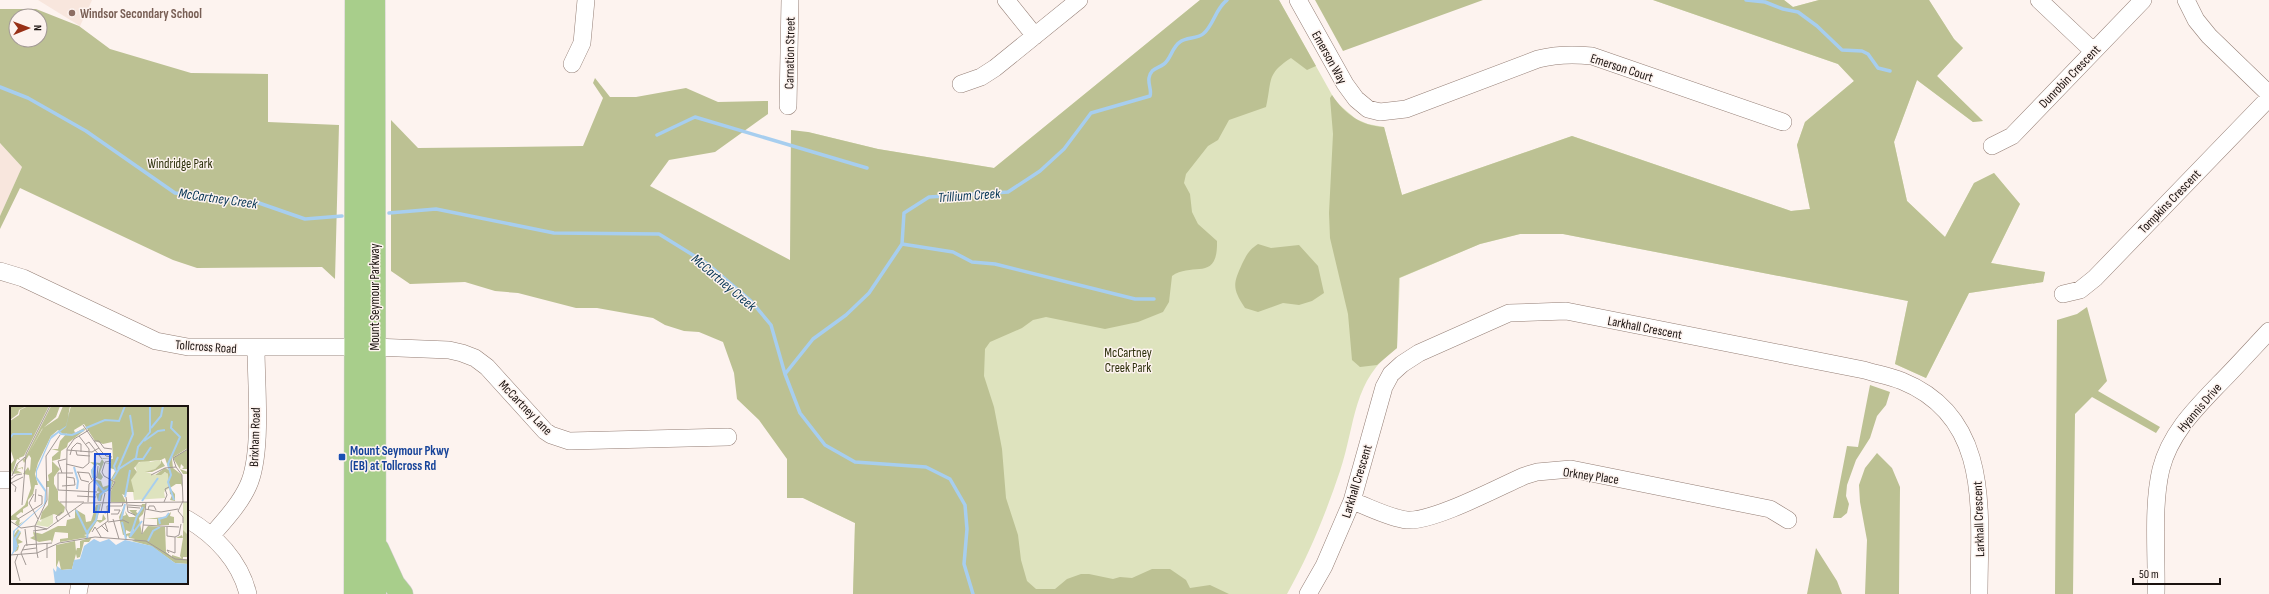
<svg xmlns="http://www.w3.org/2000/svg" width="2269" height="594" font-family="'Sofia Sans Condensed',sans-serif">
	<style>
		.built { fill: #f8e6dd }
		.green { fill: #dee3be }
		.forest { fill: #bcc193; fill-rule: evenodd }
		.lines { fill: none; stroke-linecap: round; stroke-linejoin: round }
		.stream { stroke: #a7ceef; stroke-width: 3.5 }
		.minor-casing { stroke: #947e75; stroke-width: 18 }
		.major-casing { stroke: #d1d0cf; stroke-width: 23 }
		.minor { stroke: #fff; stroke-width: 17 }
		.major { stroke: #a8ce8b; stroke-width: 22 }
		.education-dot { fill: #8d6e63; stroke: #fdf3ef; stroke-width: 1.5 }
		.transit-dot { fill: #1a4fb4; stroke: #fdf3ef; stroke-width: 1.5 }
		.labels { text-anchor: middle; stroke-width: 3; stroke-linejoin: round; paint-order: stroke }
		.education-label { font-size: 13px; font-weight: bold; fill: #785e54; stroke: #fdf3ef; text-anchor: start }
		.street-label { font-size: 13px; fill: #1a120f; stroke: #fdf3ef }
		.park-label { font-size: 13px; fill: #2c2f0a; stroke: #fdf3ef }
		.transit-label { font-size: 13px; font-weight: bold; fill: #164399; stroke: #fdf3ef; text-anchor: start }
		.water-label { font-size: 14px; font-style: italic; fill: #043454; stroke: #fdf3ef }
		.inset-river { fill: none; stroke: #a7ceef; stroke-width: 2 }
		.inset-road { fill: none; stroke: #a29995; stroke-width: 1 }
		.view { fill: #1d4ed8; fill-opacity: 0.15; stroke: #1d4ed8; stroke-width: 2 }
		.inset-edge { fill: none; stroke: #1a120f; stroke-width: 2 }
	</style>
	<rect width="100%" height="100%" fill="#fdf3ef"/>
	<path class="built" d="M 38,0 L 92,0 L 80,26 Z
		M 0,143 L 22,167 L 0,216 Z"/>
	<path class="green" d="M 1200,0 L 1279,0 L 1336,102 L 1356,119 L 1368,124 L 1384,127 L 1402,195 L 1572,136 L 1791,211 L 1810,209 L 1797,145 L 1805,122 L 1854,81 L 1838,64 L 1653,0 L 1784,0 L 1793,7 L 1819,0 L 1929,0 L 1954,39 L 1963,48 L 1937,76 L 1983,121 L 1973,122 L 1917,80 L 1894,142 L 1907,201 L 1945,237 L 1974,183 L 1994,173 L 2020,204 L 1991,263 L 2045,272 L 2043,282 L 1969,293 L 1926,378 L 1895,364 L 1908,301 L 1563,234 L 1520,234 L 1480,244 L 1400,278 L 1397,348 C 1352,379 1356,424 1340,471 C 1326,513 1309,555 1287,594 L 853,594 L 855,523 L 803,498 L 808,132 L 878,149 L 994,168 Z"/>
	<path class="forest" d="M 1200,0 L 1279,0 L 1316,66 L 1307,70 L 1291,58 C 1266,74 1272,81 1266,107 L 1229,120 L 1218,140 L 1208,146 L 1186,174 L 1184,183 L 1190,194 L 1192,212 L 1198,224 L 1217,241 C 1218,283 1193,261 1172,276 L 1169,302 L 1163,312 L 1138,322 L 1105,329 L 1046,317 L 1033,320 L 1022,328 L 990,342 L 985,349 L 984,376 L 994,407 L 1002,449 L 1006,498 L 1018,535 L 1021,560 L 1027,581 L 1036,589 L 1055,589 L 1067,579 L 1081,574 L 1089,574 L 1113,579 L 1120,577 L 1132,578 L 1152,569 L 1170,569 L 1186,580 L 1190,588 L 1210,585 L 1229,594 L 853,594 L 855,523 L 803,498 L 787,498 L 787,459 L 759,420 L 737,399 L 734,373 L 723,342 L 699,332 L 684,331 L 665,325 L 653,318 L 597,308 L 576,308 L 518,293 L 495,291 L 465,282 L 410,284 L 391,271 L 391,120 L 418,148 L 583,146 L 603,98 L 593,83 L 595,78 L 610,97 L 636,97 L 686,88 L 718,102 L 768,101 L 768,114 L 715,152 L 669,160 L 650,186 L 790,260 L 791,130 L 808,132 L 878,149 L 994,168 Z
		M 1315,0 L 1483,0 L 1343,51 Z
		M 1653,0 L 1784,0 L 1793,7 L 1819,0 L 1929,0 L 1954,39 L 1963,48 L 1937,76 L 1983,121 L 1973,122 L 1917,80 L 1894,142 L 1907,201 L 1945,237 L 1974,183 L 1994,173 L 2020,204 L 1991,263 L 2045,272 L 2043,282 L 1969,293 L 1926,378 L 1895,364 L 1908,301 L 1563,234 L 1520,234 L 1480,244 L 1399,278 L 1397,348 L 1377,365 L 1360,367 L 1352,360 L 1348,314 L 1330,238 L 1329,213 L 1333,134 L 1330,98 L 1332,95 C 1345,114 1361,126 1384,127 L 1402,195 L 1572,136 L 1791,211 L 1810,209 L 1797,145 L 1805,122 L 1854,81 L 1838,64 Z
		M 0,9 L 36,9 L 79,26 L 110,49 L 191,73 L 268,74 L 268,122 L 339,125 L 335,279 L 322,267 L 197,268 L 173,260 L 20,188 L 0,229 L 0,216 L 22,167 L 0,143 ZM 16,16 L 40,16 L 40,40 L 16,40 Z
		M 1258,244 L 1271,248 L 1299,245 L 1318,266 L 1324,293 L 1312,301 L 1299,305 L 1283,303 L 1258,312 L 1245,308 C 1232,288 1233,284 1242,264 C 1247,254 1249,250 1258,244 Z
		M 2087,307 L 2107,381 L 2098,391 L 2160,427 L 2156,433 L 2092,397 L 2075,414 L 2073,594 L 2055,594 L 2057,320 L 2077,314 Z
		M 1870,385 L 1890,392 L 1886,405 L 1877,416 L 1870,438 L 1856,460 L 1847,485 L 1846,496 L 1849,504 L 1847,513 L 1841,518 L 1833,518 L 1847,446 L 1858,447 Z
		M 1877,453 L 1892,468 L 1900,487 L 1899,594 L 1865,594 L 1867,540 L 1860,502 L 1859,485 L 1865,468 Z
		M 1816,548 L 1837,581 L 1842,594 L 1807,594 Z"/>
	<g class="lines">
		<path class="stream" d="M 1746,0 L 1765,2 L 1783,9 L 1798,12 L 1817,26 L 1842,50 L 1862,51 L 1868,54 L 1878,68 L 1890,71
			M 0,87 L 28,98 L 86,131 L 175,193 L 259,203 L 305,219 L 342,216
			M 657,135 L 695,117 L 867,168
			M 389,213 L 436,209 L 554,233 L 659,234 L 709,265 L 751,301 L 771,325 L 785,374 L 800,413 L 825,445 L 855,462 L 926,467 L 950,479 L 965,505 L 967,529 L 964,564 L 973,594
			M 902,244 L 953,252 L 972,262 L 995,264 L 1135,299 L 1154,299
			M 785,374 L 813,339 L 846,315 L 869,293 L 902,244 L 904,213 L 929,197 L 1008,192 L 1040,171 L 1064,149 L 1091,113 L 1150,96 C 1152,90 1148,85 1149,78 C 1151,68 1157,69 1164,64 C 1171,59 1172,47 1180,42 C 1186,37 1197,39 1203,34 C 1214,25 1215,9 1227,0"/>
		<g class="minor-casing">
			<path id="minor" d="M 1006,0 L 1035,36
				M 1298,0 L 1345,84 L 1356,99 L 1368,109 L 1380,112 L 1406,109 L 1538,59 C 1557,54 1573,54 1592,56 L 1783,122
				M 2039,0 L 2093,51
				M 2186,0 L 2196,20 L 2209,36 L 2269,94
				M 572,64 L 582,43 L 586,0
				M 961,84 L 981,77 L 995,68 L 1079,0
				M 788,106 L 790,0
				M 1992,146 L 2012,136 L 2143,0
				M 0,271 L 23,278 L 156,341 L 188,347 L 374,347 L 449,350 L 462,353 L 475,358 L 487,367 L 545,431 L 551,435 L 569,441 L 728,437
				M 2063,294 L 2080,290 L 2095,278 L 2269,98
				M 0,480 L 11,480
				M 1352,501 C 1369,507 1389,518 1407,520 C 1433,522 1497,488 1524,476 L 1537,472 L 1571,469 L 1770,509 L 1788,520
				M 187,519 C 215,535 240,561 248,594
				M 211,536 C 224,521 240,504 248,486 C 263,454 256,385 256,348
				M 78,594 L 80,583
				M 1308,594 L 1324,566 L 1352,501 L 1384,387 L 1391,374 L 1402,364 L 1419,353 L 1509,313 L 1566,311 L 1864,370 C 1877,374 1890,376 1902,381 C 1993,418 1979,514 1979,594
				M 2156,594 C 2157,555 2152,507 2161,469 C 2170,434 2194,410 2219,384 C 2236,367 2252,349 2269,331"/>
		</g>
		<g class="major-casing">
			<path id="major" d="M 374,0 L 375,594
				M 378,549 L 394,584 L 402,594
				M 355,594 L 356,0"/>
		</g>
		<use href="#minor" class="minor"/>
		<use href="#major" class="major"/>
	</g>
	<circle class="education-dot" cx="72" cy="13" r="4"/>
	<rect class="transit-dot" x="338" y="453" width="8" height="8" rx="2"/>
	<g class="labels">
		<g class="education-label">
			<text x="80" y="18">Windsor Secondary School</text>
		</g>
		<g class="street-label">
			<text transform="translate(789 53) rotate(-89)" y="5">Carnation Street</text>
			<text transform="translate(1330 57) rotate(61)" y="5">Emerson Way</text>
			<text transform="translate(1622 67) rotate(18)" y="5">Emerson Court</text>
			<text transform="translate(2069 76) rotate(-46)" y="5">Dunrobin Crescent</text>
			<text transform="translate(2169 201) rotate(-46)" y="5">Tompkins Crescent</text>
			<text transform="translate(374 297) rotate(-90)" y="5">Mount Seymour Parkway</text>
			<text transform="translate(1645 327) rotate(11)" y="5">Larkhall Crescent</text>
			<text transform="translate(206 346) rotate(4)" y="5">Tollcross Road</text>
			<text transform="translate(526 407) rotate(46)" y="5">McCartney Lane</text>
			<text transform="translate(2199 407) rotate(-49)" y="5">Hyannis Drive</text>
			<text transform="translate(254 437) rotate(-88)" y="5">Brixham Road</text>
			<text transform="translate(1591 475) rotate(8)" y="5">Orkney Place</text>
			<text transform="translate(1356 481) rotate(-73)" y="5">Larkhall Crescent</text>
			<text transform="translate(1978 519) rotate(-92)" y="5">Larkhall Crescent</text>
		</g>
		<g class="park-label">
			<text x="180" y="168">Windridge Park</text>
			<text x="1128" y="357">McCartney<tspan x="1128" dy="15">Creek Park</tspan></text>
		</g>
		<g class="transit-label">
			<text x="350" y="455">Mount Seymour Pkwy<tspan x="350" dy="15">(EB) at Tollcross Rd</tspan></text>
		</g>
		<g class="water-label">
			<text transform="translate(969 195) rotate(-4)" y="5">Trillium Creek</text>
			<text transform="translate(218 198) rotate(8)" y="5">McCartney Creek</text>
			<text transform="translate(724 282) rotate(40)" y="5">McCartney Creek</text>
		</g>
	</g>
	<g transform="translate(10 406)">
		<rect width="178" height="178" fill="#fdf3ef"/>
		<path d="M 139,54 L 140,56 L 150,54 L 151,57 L 145,63 L 136,66 L 146,69 L 157,66 L 157,68 L 168,68 L 166,77 L 154,86 L 155,92 L 124,94 L 123,86 L 116,86 L 115,82 L 121,79 L 121,73 L 127,66 L 125,60 L 130,56 ZM 173,96 L 178,96 L 178,130 L 173,129 ZM 34,106 L 43,109 L 43,117 L 38,121 L 26,119 L 28,114 L 31,116 Z" fill="#dee3be"/>
		<path d="M 0,0 L 17,0 L 9,4 L 8,8 L 0,14 ZM 18,0 L 39,0 L 14,50 L 9,52 L 10,54 L 7,53 L 2,68 L 0,59 L 4,54 L 0,42 L 0,15 L 9,9 L 10,4 ZM 41,0 L 50,0 L 46,11 L 32,23 L 19,47 L 33,22 L 48,12 L 53,0 L 60,0 L 58,11 L 61,0 L 178,0 L 178,42 L 162,52 L 163,62 L 172,69 L 172,81 L 171,78 L 166,78 L 160,82 L 165,88 L 165,95 L 160,94 L 162,89 L 160,88 L 158,68 L 155,66 L 151,69 L 145,69 L 155,62 L 159,64 L 155,52 L 151,54 L 155,60 L 142,66 L 135,66 L 145,63 L 151,57 L 151,54 L 129,56 L 124,62 L 127,66 L 121,74 L 124,86 L 116,86 L 116,90 L 112,88 L 116,96 L 101,96 L 101,85 L 105,75 L 101,73 L 106,64 L 100,62 L 100,58 L 94,58 L 101,57 L 101,53 L 93,53 L 92,52 L 103,53 L 102,36 L 93,38 L 85,35 L 74,18 L 64,24 L 65,27 L 74,22 L 75,24 L 58,37 L 57,41 L 51,45 L 50,53 L 42,55 L 50,63 L 44,71 L 44,78 L 48,85 L 48,94 L 55,101 L 54,106 L 49,110 L 44,108 L 30,114 L 32,106 L 38,99 L 39,81 L 36,81 L 36,75 L 39,75 L 38,69 L 42,66 L 42,51 L 49,45 L 41,43 L 48,43 L 50,35 L 57,27 L 54,29 L 48,24 L 41,30 L 28,57 L 25,68 L 28,79 L 25,79 L 23,88 L 18,94 L 18,100 L 13,103 L 13,107 L 11,106 L 6,110 L 10,114 L 9,118 L 14,115 L 8,120 L 5,117 L 7,114 L 1,114 L 0,111 L 15,99 L 21,82 L 19,69 L 13,68 L 18,61 L 20,65 L 21,52 L 19,49 L 14,57 L 13,54 L 9,56 L 7,63 L 13,61 L 13,64 L 12,62 L 6,64 L 12,67 L 2,68 L 9,56 L 15,52 ZM 178,43 L 178,63 L 172,63 L 174,61 L 171,58 L 170,63 L 178,66 L 178,68 L 173,68 L 163,52 ZM 92,53 L 94,56 L 90,66 L 93,71 L 91,74 L 87,72 L 90,60 L 87,58 L 84,65 L 86,71 L 83,73 L 81,64 L 85,60 L 80,56 L 90,57 ZM 83,73 L 91,75 L 93,81 L 99,79 L 100,73 L 104,76 L 100,84 L 93,87 L 91,95 L 88,95 L 86,88 L 90,86 L 87,85 L 88,80 ZM 91,98 L 87,114 L 92,114 L 93,108 L 96,113 L 90,117 L 87,115 L 79,128 L 74,129 L 79,131 L 50,136 L 50,133 L 58,132 L 58,127 L 45,126 L 42,137 L 41,134 L 29,136 L 20,132 L 24,130 L 23,126 L 32,128 L 48,120 L 56,120 L 57,114 L 65,112 L 65,103 L 75,109 L 76,116 L 81,115 L 86,99 ZM 115,98 L 113,110 L 116,109 L 115,105 L 119,111 L 126,111 L 119,104 L 127,104 L 126,106 L 129,108 L 132,98 L 136,98 L 133,108 L 129,112 L 132,128 L 138,120 L 155,121 L 156,146 L 162,151 L 162,149 L 178,154 L 178,158 L 165,157 L 141,140 L 122,135 L 125,133 L 119,132 L 118,129 L 116,132 L 116,128 L 123,126 L 124,123 L 120,126 L 116,124 L 116,128 L 113,129 L 109,111 ZM 161,106 L 160,110 L 164,111 L 164,117 L 159,117 L 159,119 L 147,119 L 147,113 L 134,113 L 155,111 ZM 8,123 L 11,127 L 8,133 L 13,136 L 8,138 L 9,140 L 8,144 L 5,146 L 4,129 ZM 173,124 L 178,129 L 178,151 L 173,151 L 173,154 L 170,150 L 173,132 L 166,132 L 172,129 L 173,132 ZM 82,131 L 79,136 L 74,136 L 70,151 L 67,152 L 66,148 L 62,163 L 51,164 L 49,154 L 46,162 L 46,139 L 65,135 L 66,145 L 67,142 L 70,142 L 70,135 Z" fill="#bcc193"/>
		<path d="M 61,0 L 56,21 L 41,33 L 27,65 L 27,71 L 36,84 L 36,97 L 5,125 L 4,130 L 7,143 L 0,151 L 3,145 L 3,125 L 34,98 L 35,86 L 26,73 L 26,64 L 41,30 L 56,20 ZM 99,133 L 106,139 L 115,134 L 142,140 L 165,157 L 178,158 L 178,178 L 45,178 L 43,162 L 46,166 L 47,160 L 52,164 L 62,163 L 64,154 L 70,153 L 74,140 L 84,133 L 90,136 Z" fill="#a7ceef"/>
		<path class="inset-river" d="M 162,15 L 161,22 L 170,31 L 158,58 L 161,69 L 158,76 L 164,94M 76,22 L 95,14 L 109,15 L 115,0M 141,22 L 151,10 L 153,0M 48,25 L 51,28 L 62,29 L 74,24M 0,32 L 3,28 L 22,28M 134,35 L 148,25 L 155,24M 126,53 L 133,53 L 141,41M 64,61 L 68,75 L 67,83M 108,63 L 123,28 L 120,9M 106,66 L 104,60 L 108,51M 83,72 L 82,65 L 86,57M 103,73 L 109,63 L 126,52 L 128,41 L 140,26 L 140,0M 85,75 L 94,86M 115,91 L 120,64M 89,95 L 90,89 L 100,81 L 101,75M 132,95 L 148,72M 66,104 L 77,127M 111,114 L 115,98M 112,116 L 116,133M 150,118 L 149,113 L 156,111 L 159,107M 120,131 L 127,110 L 133,101M 120,131 L 132,115M 77,132 L 78,125 L 86,114 L 89,99M 138,135 L 143,125 L 150,121M 7,141 L 5,133 L 10,125"/>
		<path class="inset-road" d="M 73,19 L 91,45 L 96,50 L 102,51M 84,35 L 89,35 L 94,42 L 102,43M 76,38 L 79,36 L 92,53M 57,44 L 82,46 L 89,42M 66,45 L 67,49 L 80,50M 60,49 L 62,42 L 67,37 L 71,38 L 71,46M 56,58 L 73,62 L 79,57 L 79,43 L 69,30M 67,66 L 79,67 L 82,74M 68,66 L 71,74 L 79,76M 52,67 L 48,55 L 56,53M 63,67 L 48,67 L 48,84 L 87,86M 141,69 L 155,62 L 166,61M 2,70 L 7,58 L 15,51M 0,74 L 6,69 L 12,68M 0,76 L 6,81 L 5,86M 1,77 L 13,71M 52,80 L 65,79 L 64,72 L 56,71M 95,87 L 91,106 L 96,107M 24,88 L 19,97 L 28,113M 67,90 L 86,91M 116,91 L 118,106 L 125,109M 173,95 L 168,105 L 173,111 L 173,117M 25,96 L 26,83M 50,96 L 74,96M 78,96 L 79,78 L 87,71 L 88,60M 154,96 L 157,89 L 155,83 L 159,81M 173,96 L 172,69 L 166,61 L 163,52 L 178,43M 100,97 L 100,85 L 105,76 L 94,70 L 92,66 L 95,56 L 101,55M 12,99 L 16,48 L 40,0M 118,99 L 132,100M 118,101 L 130,102M 135,103 L 151,106 L 168,103M 138,104 L 139,100 L 144,100 L 146,104M 101,108 L 108,108 L 110,104 L 104,104M 60,111 L 56,103 L 57,43 L 64,33 L 79,24M 8,113 L 32,98 L 32,90 L 28,89M 103,113 L 109,133M 0,115 L 11,122 L 25,120 L 37,123 L 73,97 L 178,96M 48,116 L 46,111 L 52,106M 98,116 L 113,114 L 119,117M 91,119 L 98,126 L 95,117M 133,119 L 169,121M 25,120 L 37,94 L 36,50 L 50,29M 157,121 L 157,130 L 165,131M 15,123 L 17,140M 87,123 L 98,115 L 97,100 L 112,100 L 113,97M 23,125 L 37,123M 82,126 L 85,121 L 91,131M 132,128 L 136,97M 12,144 L 26,142M 159,147 L 157,144 L 165,147 L 165,131 L 169,129 L 171,118M 8,148 L 5,156 L 10,175M 0,149 L 27,147 L 25,120M 28,152 L 27,147 L 49,137 L 85,131 L 136,135 L 165,153 L 178,154M 37,152 L 37,137M 16,159 L 11,147 L 15,139 L 42,137"/>
		<path class="view" d="M 85,48 L 100,48 L 99,106 L 84,106 Z"/>
		<rect width="178" height="178" class="inset-edge"/>
	</g>
	<g transform="translate(28 28) rotate(89)"><circle r="19" fill="#fdf3ef" stroke="#a29995"/>
	<path d="M0-3L7 15L0 10L-7 15Z" fill="#983016"/>
	<text y="-6" font-size="11" font-weight="bold" text-anchor="middle" fill="#1a120f">N</text>
	</g>
	<path d="M2133 578v6h87v-6" fill="none" stroke="#1a120f" stroke-width="2"/>
	<text x="2139" y="578" font-size="12" fill="#1a120f" stroke="#fdf3ef" stroke-width="3" paint-order="stroke">50 m</text>
</svg>
